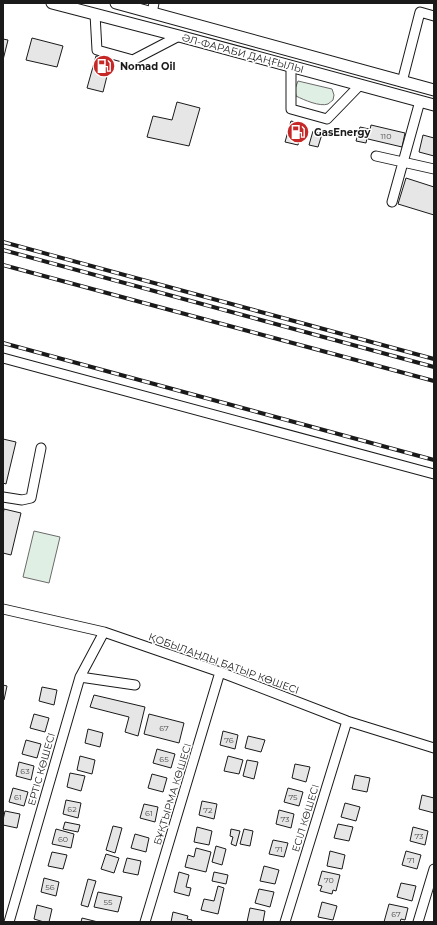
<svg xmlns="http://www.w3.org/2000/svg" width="437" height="925" font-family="Montserrat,sans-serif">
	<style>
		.green { fill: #e0efe3; stroke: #6a6a6a }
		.building { fill: #e6e6e6; stroke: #1a1a1a }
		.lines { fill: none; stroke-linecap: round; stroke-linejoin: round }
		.minor-casing { stroke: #1a1a1a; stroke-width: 11 }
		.major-casing { stroke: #1a1a1a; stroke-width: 13 }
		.minor { stroke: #fff; stroke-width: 9 }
		.major { stroke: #fff; stroke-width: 11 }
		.rail-casing { stroke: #1a1a1a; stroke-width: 4 }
		.rail { stroke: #fff; stroke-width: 2.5; stroke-dasharray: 8; stroke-linecap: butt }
		.labels { text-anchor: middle; stroke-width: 3; stroke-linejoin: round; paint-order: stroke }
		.number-label { font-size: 8px; fill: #4d4d4d }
		.street-label { font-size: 10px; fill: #1a1a1a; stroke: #fff }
		.poi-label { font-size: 10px; font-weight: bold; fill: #1a1a1a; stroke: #fff; text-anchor: start }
	</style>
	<rect width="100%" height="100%" fill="#fff"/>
	<path class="green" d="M 298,81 L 332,89 L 334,95 L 333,100 C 332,101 329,103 328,104 C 320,107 304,100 296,96 L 295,89 Z
		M 34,531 L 60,537 L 49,583 L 23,577 Z"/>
	<path class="building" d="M 32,38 L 63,46 L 57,67 L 26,60 Z
		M 3,39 L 8,40 L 3,60 Z
		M 96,56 L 111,60 L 103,92 L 87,88 Z
		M 131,64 L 144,68 L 143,71 L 130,67 Z
		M 177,102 L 200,108 L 189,146 L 147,137 L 153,116 L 172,120 Z
		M 291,121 L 303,124 L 298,145 L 285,142 Z
		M 371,125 L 405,133 L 402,147 L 368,139 Z
		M 360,127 L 369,129 L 366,143 L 356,141 Z
		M 313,131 L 322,134 L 318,147 L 309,145 Z
		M 423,135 L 434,138 L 434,156 L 419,152 Z
		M 406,178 L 434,187 L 434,215 L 398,204 Z
		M 3,439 L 16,442 L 6,484 L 3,483 Z
		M 4,509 L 21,513 L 11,555 L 3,553 L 3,515 Z
		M 3,685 L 7,686 L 4,700 L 3,700 Z
		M 42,687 L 57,690 L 54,705 L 39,701 Z
		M 94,695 L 145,707 L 138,736 L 125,732 L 129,717 L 90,707 Z
		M 34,714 L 49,718 L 45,732 L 30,728 Z
		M 149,714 L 184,723 L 179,743 L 144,734 Z
		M 88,729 L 103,733 L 100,747 L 85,743 Z
		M 223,731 L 238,735 L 235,749 L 220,745 Z
		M 248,736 L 265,740 L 261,752 L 245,748 Z
		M 26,740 L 41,744 L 37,758 L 22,754 Z
		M 157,749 L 175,754 L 171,768 L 153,763 Z
		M 80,756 L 95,760 L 92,774 L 77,770 Z
		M 228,756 L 243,760 L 239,774 L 224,771 Z
		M 247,760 L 258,762 L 254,779 L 243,776 Z
		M 19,762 L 34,766 L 31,780 L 16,776 Z
		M 295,764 L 310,767 L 306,782 L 292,778 Z
		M 70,773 L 85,776 L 81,791 L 67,787 Z
		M 152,774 L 167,778 L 163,792 L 148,788 Z
		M 355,775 L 370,778 L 367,792 L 352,789 Z
		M 13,788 L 28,792 L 24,806 L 9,802 Z
		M 288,788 L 303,792 L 299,806 L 284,802 Z
		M 422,795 L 434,798 L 434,813 L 419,809 Z
		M 66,800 L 81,803 L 78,818 L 63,814 Z
		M 202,801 L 217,804 L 214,819 L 199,815 Z
		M 345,803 L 360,807 L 356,821 L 341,817 Z
		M 144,804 L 158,807 L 155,822 L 140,818 Z
		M 279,810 L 294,814 L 291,828 L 276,824 Z
		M 5,811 L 20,814 L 17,828 L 3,825 L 3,820 Z
		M 65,822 L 80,825 L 78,832 L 63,829 Z
		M 338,824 L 353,827 L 349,841 L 334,838 Z
		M 113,826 L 122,828 L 115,853 L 106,850 Z
		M 197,827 L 212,831 L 209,845 L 194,842 Z
		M 413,827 L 428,831 L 425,845 L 410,841 Z
		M 56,829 L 74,834 L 71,848 L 52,844 Z
		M 231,829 L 240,831 L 236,846 L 231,844 L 233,837 L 230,836 Z
		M 244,829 L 253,831 L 250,846 L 240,844 Z
		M 135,834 L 149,838 L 146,852 L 131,848 Z
		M 273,840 L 288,843 L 284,857 L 269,854 Z
		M 216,846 L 226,849 L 222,865 L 212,862 Z
		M 196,848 L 211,852 L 206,872 L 185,867 L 188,855 L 194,857 Z
		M 330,851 L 345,855 L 342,869 L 327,866 Z
		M 406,851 L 421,855 L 417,869 L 402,865 Z
		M 52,852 L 67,855 L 63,869 L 48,866 Z
		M 106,854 L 119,858 L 114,873 L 101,869 Z
		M 127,858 L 141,861 L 138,875 L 123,872 Z
		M 264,866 L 279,870 L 275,884 L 260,881 Z
		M 322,871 L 340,875 L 336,891 L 333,890 L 332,894 L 320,891 L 322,886 L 318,885 Z
		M 179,872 L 189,875 L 186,887 L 191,888 L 189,896 L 174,892 Z
		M 214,872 L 228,875 L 226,884 L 212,881 Z
		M 44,878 L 59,882 L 56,896 L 41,892 Z
		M 88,879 L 96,881 L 88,907 L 81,905 Z
		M 401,883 L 416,886 L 412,901 L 397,897 Z
		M 218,886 L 224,888 L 218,914 L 201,910 L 204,899 L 214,901 Z
		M 259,889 L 274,892 L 270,907 L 255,903 Z
		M 98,892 L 122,897 L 118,912 L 94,907 Z
		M 322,902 L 337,906 L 333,920 L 318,917 Z
		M 389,904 L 408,908 L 405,920 L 401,919 L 400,922 L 384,922 Z
		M 37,905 L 52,909 L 49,922 L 44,922 L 34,919 Z
		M 250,908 L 265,911 L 263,922 L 247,922 Z
		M 173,912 L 188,916 L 187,919 L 192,920 L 191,922 L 171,922 Z
		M 82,918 L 98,922 L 81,922 Z"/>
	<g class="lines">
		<g class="minor-casing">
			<path id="minor" d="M 152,13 L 154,3
				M 95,14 L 97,50 L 133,60 L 179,36
				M 291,66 L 291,109 L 327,119 L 360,85
				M 402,82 L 420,12 L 434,16
				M 376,156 L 434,169
				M 392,202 L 420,101
				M 3,358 L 434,474
				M 3,497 L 22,500 L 31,498 L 41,448
				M 3,609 L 104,632 L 220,672 L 347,721 L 434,748
				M 80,677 L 104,632
				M 9,922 L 80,677 L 135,685
				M 145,922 L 220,672
				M 285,922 L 347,721
				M 418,922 L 434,869"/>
		</g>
		<g class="major-casing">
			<path id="major" d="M 52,3 L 179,36 L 434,105
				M 116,3 L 434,90"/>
		</g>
		<use href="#minor" class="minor"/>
		<use href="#major" class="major"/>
		<g class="rail-casing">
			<path id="rail" d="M 3,242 L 434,359
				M 3,250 L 434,367
				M 3,265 L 434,381
				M 3,343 L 434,460"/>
		</g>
		<use href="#rail" class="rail"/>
	</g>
	<defs>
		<g id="fuel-disc" transform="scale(1.15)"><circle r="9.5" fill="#c62828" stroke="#fff"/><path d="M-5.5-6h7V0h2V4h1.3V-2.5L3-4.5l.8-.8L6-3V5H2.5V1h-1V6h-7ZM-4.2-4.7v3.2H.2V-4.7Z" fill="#fff"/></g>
	</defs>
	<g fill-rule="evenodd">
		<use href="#fuel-disc" x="104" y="66"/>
		<use href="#fuel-disc" x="298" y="132"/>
	</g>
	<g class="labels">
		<g class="number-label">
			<text x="386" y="139">110</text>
			<text x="164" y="731">67</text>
			<text x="229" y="743">76</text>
			<text x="164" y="762">65</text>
			<text x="25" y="774">63</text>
			<text x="18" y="800">61</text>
			<text x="293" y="800">75</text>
			<text x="72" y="812">62</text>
			<text x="208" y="813">72</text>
			<text x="149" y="816">61</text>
			<text x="285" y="822">73</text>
			<text x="419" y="839">73</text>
			<text x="63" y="842">60</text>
			<text x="279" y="852">71</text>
			<text x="411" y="863">71</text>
			<text x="329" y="883">70</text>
			<text x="50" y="890">56</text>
			<text x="108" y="905">55</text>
			<text x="396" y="917">67</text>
		</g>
		<g class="street-label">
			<text transform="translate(243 53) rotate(15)" y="4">ӘЛ-ФАРАБИ ДАҢҒЫЛЫ</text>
			<text transform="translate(224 663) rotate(20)" y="4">ҚОБЫЛАНДЫ БАТЫР КӨШЕСІ</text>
			<text transform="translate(41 769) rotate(-74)" y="4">ЕРТІС КӨШЕСІ</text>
			<text transform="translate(172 794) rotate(-73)" y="4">БҰҚТЫРМА КӨШЕСІ</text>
			<text transform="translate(305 818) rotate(-73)" y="4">ЕСІЛ КӨШЕСІ</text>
		</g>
		<g class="poi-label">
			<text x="120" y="70">Nomad Oil</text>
			<text x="314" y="136">GasEnergy</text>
		</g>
	</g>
	<rect width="437" height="925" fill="none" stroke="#1a1a1a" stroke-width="8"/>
</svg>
